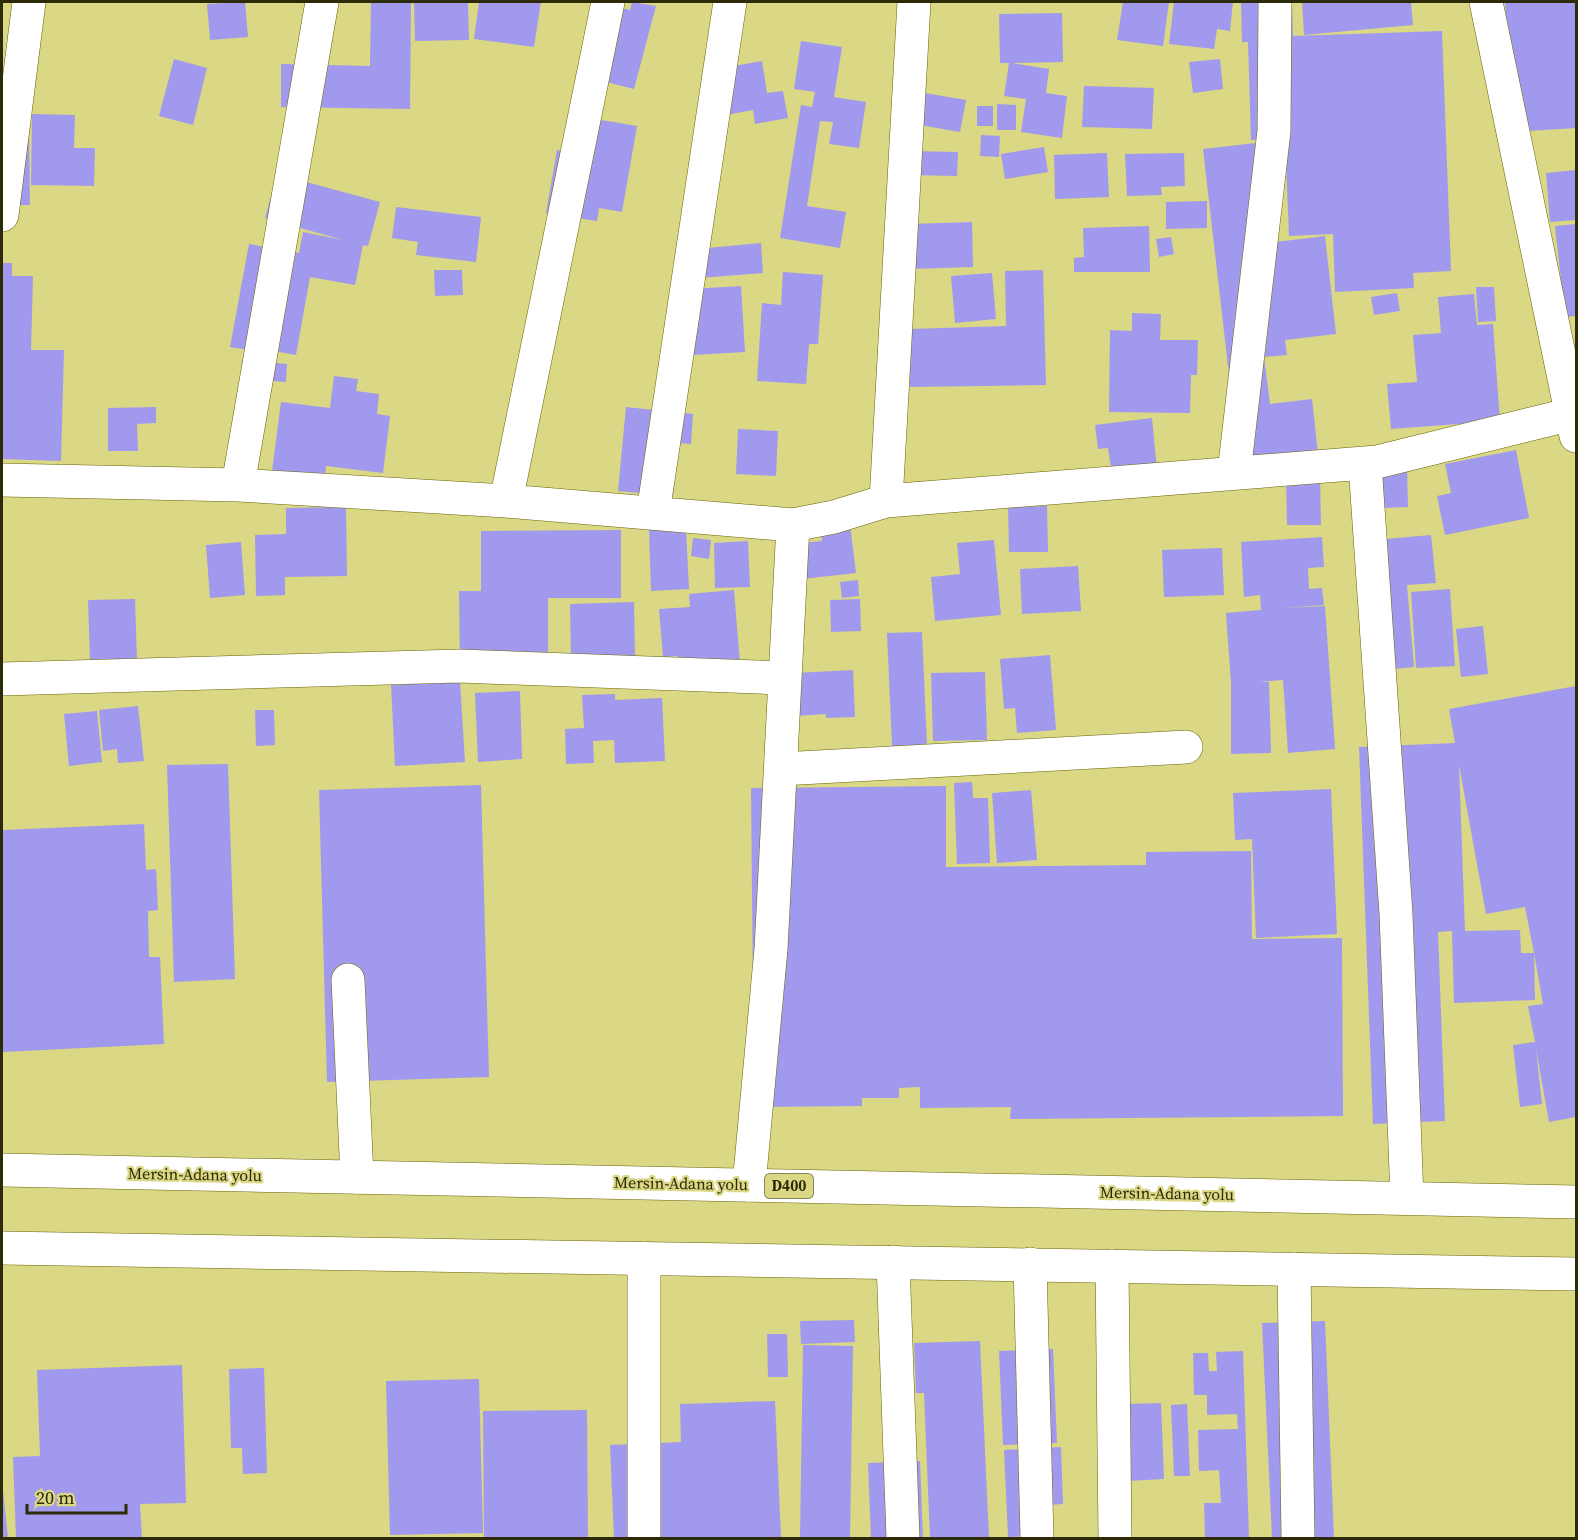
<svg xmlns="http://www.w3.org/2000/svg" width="1578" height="1540" font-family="'Source Serif 4',serif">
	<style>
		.building { fill: #a199ed; fill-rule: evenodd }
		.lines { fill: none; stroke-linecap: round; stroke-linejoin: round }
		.minor-casing { stroke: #686404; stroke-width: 34 }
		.secondary-casing { stroke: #686404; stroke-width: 34 }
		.trunk-casing { stroke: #686404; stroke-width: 34 }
		.minor { stroke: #fff; stroke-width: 33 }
		.secondary { stroke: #fff; stroke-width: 33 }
		.trunk { stroke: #fff; stroke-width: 33 }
		.labels { text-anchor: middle; stroke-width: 4.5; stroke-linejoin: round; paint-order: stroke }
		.shield { fill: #dad785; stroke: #605e2d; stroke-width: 1.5 }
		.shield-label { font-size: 15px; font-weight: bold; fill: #2c2a07 }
		.street-label { font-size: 16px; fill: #2c2a07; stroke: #dad785 }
	</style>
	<rect width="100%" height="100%" fill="#dad785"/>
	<path class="building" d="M 245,2 L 248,37 L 210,40 L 207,4 Z
		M 371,2 L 411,2 L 410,109 L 281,107 L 281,64 L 370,66 Z
		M 414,2 L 468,2 L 469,40 L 415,41 Z
		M 479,2 L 541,2 L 534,47 L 474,39 Z
		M 596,2 L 630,10 L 632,2 L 656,6 L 634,89 L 578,75 Z
		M 1123,2 L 1169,2 L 1163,46 L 1117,40 Z
		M 1174,2 L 1233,2 L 1230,31 L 1217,29 L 1214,49 L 1169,44 Z
		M 1241,2 L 1292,2 L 1293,36 L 1442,31 L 1451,271 L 1413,273 L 1414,288 L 1335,292 L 1333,234 L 1289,236 L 1285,139 L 1251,140 L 1248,42 L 1242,42 Z
		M 1302,2 L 1411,2 L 1413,25 L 1304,35 Z
		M 1505,2 L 1576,2 L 1576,128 L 1514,132 Z
		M 1062,13 L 1063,62 L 1012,63 L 1049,69 L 1046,93 L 1067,96 L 1062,138 L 1021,132 L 1026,99 L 1004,96 L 1009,63 L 1000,63 L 999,14 Z
		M 801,41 L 842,47 L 834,97 L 866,102 L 859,148 L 829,144 L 833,122 L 820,121 L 807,206 L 846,212 L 840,248 L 780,238 L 801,105 L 812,107 L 815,92 L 794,89 Z
		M 174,59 L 207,68 L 193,125 L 159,116 Z
		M 1220,59 L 1223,89 L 1193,93 L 1189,62 Z
		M 762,61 L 767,93 L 783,91 L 788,118 L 755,124 L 753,110 L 726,115 L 717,69 Z
		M 1084,86 L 1154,88 L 1152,129 L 1082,127 Z
		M 913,91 L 966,100 L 960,132 L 908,123 Z
		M 997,104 L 1016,105 L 1016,130 L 997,130 Z
		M 977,106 L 993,106 L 993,126 L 977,126 Z
		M 32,114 L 75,115 L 74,148 L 95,148 L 94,186 L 31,185 Z
		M 578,116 L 637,126 L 622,212 L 599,208 L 597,221 L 546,213 L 557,150 L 572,153 Z
		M 981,135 L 1000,136 L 999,157 L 980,156 Z
		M 2,136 L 29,136 L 30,205 L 2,205 Z
		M 1265,142 L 1276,242 L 1325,236 L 1336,334 L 1285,340 L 1287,355 L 1264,357 L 1270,404 L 1312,399 L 1318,454 L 1239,462 L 1203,149 Z
		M 1044,147 L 1048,172 L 1005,179 L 1001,154 Z
		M 908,151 L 958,152 L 957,176 L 907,175 Z
		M 1107,153 L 1109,197 L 1055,199 L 1054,155 Z
		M 1184,153 L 1185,186 L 1161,187 L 1162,195 L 1127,196 L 1125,154 Z
		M 1576,170 L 1576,220 L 1550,222 L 1546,173 Z
		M 277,174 L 380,202 L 368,246 L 363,245 L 355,285 L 310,277 L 296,355 L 257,348 L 256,351 L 230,347 L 249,244 L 299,253 L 303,232 L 343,240 L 265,218 Z
		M 1207,201 L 1207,228 L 1166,229 L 1166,202 Z
		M 396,207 L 481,217 L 476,262 L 416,255 L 418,242 L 392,238 Z
		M 972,222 L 973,267 L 911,269 L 910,224 Z
		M 1576,224 L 1576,316 L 1565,317 L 1555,226 Z
		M 1149,226 L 1150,272 L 1074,272 L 1074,258 L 1084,257 L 1083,228 Z
		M 1171,237 L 1174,254 L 1159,257 L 1156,239 Z
		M 761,243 L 763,273 L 699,278 L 697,249 Z
		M 2,263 L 12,263 L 12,276 L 33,276 L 31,350 L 64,350 L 61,461 L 2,459 Z
		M 434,270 L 462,270 L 463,295 L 435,296 Z
		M 1043,270 L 1046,385 L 910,387 L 909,329 L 1006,326 L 1005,271 Z
		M 783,272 L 823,275 L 818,344 L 809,344 L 806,384 L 757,381 L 762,303 L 781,305 Z
		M 992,273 L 996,319 L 955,323 L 951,276 Z
		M 741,286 L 745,352 L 693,355 L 690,289 Z
		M 1476,287 L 1494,287 L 1496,321 L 1478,322 Z
		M 1397,293 L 1400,311 L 1374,315 L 1371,297 Z
		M 1474,294 L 1477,325 L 1493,324 L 1500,421 L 1391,429 L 1387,384 L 1417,382 L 1413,335 L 1441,333 L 1438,297 Z
		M 1132,313 L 1161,314 L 1160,340 L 1198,340 L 1197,375 L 1191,375 L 1190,413 L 1109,412 L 1110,330 L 1132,331 Z
		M 242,360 L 287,364 L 286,382 L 241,378 Z
		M 334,376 L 358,379 L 356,391 L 379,394 L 377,414 L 390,416 L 383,473 L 326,466 L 325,478 L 272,471 L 281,402 L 330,408 Z
		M 156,407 L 156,423 L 137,424 L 138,451 L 108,451 L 108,408 Z
		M 626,407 L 693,414 L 691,444 L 678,443 L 673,496 L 618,491 Z
		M 1152,418 L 1157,470 L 1112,475 L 1108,448 L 1098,449 L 1095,425 Z
		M 738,429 L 778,431 L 776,476 L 736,474 Z
		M 1516,450 L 1529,518 L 1445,535 L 1437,496 L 1451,493 L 1445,464 Z
		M 1407,464 L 1408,507 L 1360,509 L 1359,466 Z
		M 1286,477 L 1320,477 L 1321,525 L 1287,525 Z
		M 1047,506 L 1048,552 L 1009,552 L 1008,507 Z
		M 346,507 L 347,576 L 285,577 L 285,595 L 256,596 L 255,535 L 286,534 L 286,508 Z
		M 850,525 L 856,573 L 784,581 L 780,545 L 822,541 L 820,528 Z
		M 686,529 L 689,589 L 651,591 L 649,530 Z
		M 621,530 L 621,598 L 548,598 L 548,665 L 460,666 L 459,591 L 481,591 L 481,531 Z
		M 1431,535 L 1436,583 L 1407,585 L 1414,667 L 1383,670 L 1374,540 Z
		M 1322,537 L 1324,567 L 1308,568 L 1309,589 L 1322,588 L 1324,605 L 1283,608 L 1325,606 L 1335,749 L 1288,753 L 1283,680 L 1258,682 L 1269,682 L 1271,753 L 1231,754 L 1231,683 L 1226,613 L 1261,610 L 1260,595 L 1244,597 L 1241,542 Z
		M 693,538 L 711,540 L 709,559 L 691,556 Z
		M 994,540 L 1001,615 L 935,621 L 931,577 L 960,574 L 957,543 Z
		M 748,541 L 750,587 L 715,588 L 714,543 Z
		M 241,542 L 245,595 L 210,598 L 206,545 Z
		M 1222,548 L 1224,595 L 1164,597 L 1162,550 Z
		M 1078,566 L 1081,611 L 1022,614 L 1020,569 Z
		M 858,580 L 859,596 L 842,598 L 840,582 Z
		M 1450,589 L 1455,666 L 1416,668 L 1411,592 Z
		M 734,590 L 740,663 L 678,668 L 677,656 L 663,657 L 659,609 L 690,607 L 689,594 Z
		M 135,599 L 137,660 L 90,661 L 88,600 Z
		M 860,599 L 861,631 L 831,632 L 830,600 Z
		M 634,602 L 635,656 L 571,658 L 570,604 Z
		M 1483,626 L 1488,674 L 1461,677 L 1456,629 Z
		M 922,632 L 927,745 L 892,746 L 887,633 Z
		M 1050,655 L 1056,730 L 1017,733 L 1015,708 L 1004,709 L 1000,659 Z
		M 853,670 L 855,717 L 826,718 L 826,714 L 797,716 L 795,673 Z
		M 985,672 L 987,740 L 933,741 L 931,673 Z
		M 460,681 L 465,762 L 395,766 L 391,685 Z
		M 1576,686 L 1576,1117 L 1549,1122 L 1536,1049 L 1542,1104 L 1520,1107 L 1513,1045 L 1535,1042 L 1528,1006 L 1543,1004 L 1534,953 L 1535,1000 L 1454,1003 L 1452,931 L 1438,932 L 1445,1121 L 1373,1124 L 1359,747 L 1455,743 L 1449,709 ZM 1459,765 L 1486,914 L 1525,907 L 1534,953 L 1521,953 L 1520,930 L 1465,931 Z
		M 520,691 L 522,759 L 478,762 L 475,693 Z
		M 615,694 L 615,700 L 662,698 L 665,761 L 615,763 L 614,740 L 593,741 L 594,763 L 566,764 L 565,729 L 584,728 L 582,695 Z
		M 138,706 L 144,761 L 118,763 L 117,749 L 103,751 L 99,710 Z
		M 255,710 L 274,710 L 275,745 L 256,746 Z
		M 97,711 L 102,762 L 69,766 L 64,714 Z
		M 228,764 L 235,979 L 174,982 L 167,765 Z
		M 972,782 L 973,798 L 988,798 L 990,863 L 957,864 L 954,783 Z
		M 481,785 L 489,1077 L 327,1082 L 319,790 Z
		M 946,786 L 946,867 L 1146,865 L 1146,852 L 1251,851 L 1252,939 L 1342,938 L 1343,1116 L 1010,1119 L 1011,1107 L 920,1108 L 920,1087 L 899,1088 L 899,1098 L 862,1098 L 862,1106 L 754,1107 L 751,788 Z
		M 1331,789 L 1337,934 L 1256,938 L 1252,839 L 1235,840 L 1233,793 Z
		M 1031,790 L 1037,860 L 997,863 L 992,793 Z
		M 144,824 L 146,870 L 156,869 L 158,910 L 148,911 L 149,957 L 160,957 L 164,1044 L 2,1052 L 2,830 Z
		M 854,1320 L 855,1342 L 801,1344 L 800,1321 Z
		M 1325,1321 L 1334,1538 L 1272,1538 L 1262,1323 Z
		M 767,1334 L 787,1334 L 788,1377 L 768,1377 Z
		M 980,1341 L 989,1538 L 930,1538 L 924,1393 L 916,1393 L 914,1343 Z
		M 803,1345 L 853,1346 L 850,1538 L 800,1538 Z
		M 1053,1349 L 1057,1443 L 1003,1445 L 999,1351 Z
		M 1243,1351 L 1249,1538 L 1205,1538 L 1204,1503 L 1221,1503 L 1219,1470 L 1199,1471 L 1198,1430 L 1238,1429 L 1237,1414 L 1207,1415 L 1207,1395 L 1194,1395 L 1193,1353 L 1208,1353 L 1209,1371 L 1217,1371 L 1216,1352 Z
		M 182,1365 L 186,1503 L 140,1504 L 142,1538 L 16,1538 L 13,1457 L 40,1456 L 37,1370 Z
		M 264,1368 L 267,1473 L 243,1474 L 242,1448 L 231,1448 L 229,1369 Z
		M 479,1379 L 483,1533 L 390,1535 L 386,1381 Z
		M 775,1401 L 781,1538 L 614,1538 L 610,1445 L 681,1442 L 680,1404 Z
		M 1161,1403 L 1164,1479 L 1127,1481 L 1124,1404 Z
		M 1187,1404 L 1190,1476 L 1174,1476 L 1171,1405 Z
		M 587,1410 L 588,1538 L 484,1538 L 483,1411 Z
		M 1061,1447 L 1063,1504 L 1033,1506 L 1034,1536 L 1008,1537 L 1004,1450 Z
		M 920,1461 L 923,1538 L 871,1538 L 868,1463 Z
		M 2,1490 L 3,1490 L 8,1538 L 2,1538 Z"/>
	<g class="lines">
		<g class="minor-casing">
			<path id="minor" d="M 2,215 L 29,2
				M 1365,464 L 1396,914 L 1407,1198
				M 1234,473 L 1274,131 L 1275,2
				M 2,480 L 238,485 L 506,501 L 793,525 L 834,517 L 886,501 L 1377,462 L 1572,414
				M 238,485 L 322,2
				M 506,501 L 608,2
				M 886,501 L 914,2
				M 653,513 L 730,2
				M 2,679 L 459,666 L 785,678
				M 781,769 L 1186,747
				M 348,980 L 357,1177
				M 749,1185 L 771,949 L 793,525
				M 893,1262 L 903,1538
				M 1030,1264 L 1037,1538
				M 1112,1266 L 1115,1538
				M 1294,1269 L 1298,1538
				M 644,1538 L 644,1258"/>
		</g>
		<g class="secondary-casing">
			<path id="secondary" d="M 1486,2 L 1576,436"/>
		</g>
		<g class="trunk-casing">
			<path id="trunk" d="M 2,1170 L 1576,1202
				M 2,1248 L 1576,1274"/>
		</g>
		<use href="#minor" class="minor"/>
		<use href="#secondary" class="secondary"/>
		<use href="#trunk" class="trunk"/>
	</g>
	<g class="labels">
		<rect class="shield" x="765" y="1174" width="48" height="24" rx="4.5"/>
		<g class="shield-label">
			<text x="789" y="1191">D400</text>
		</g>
		<g class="street-label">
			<text transform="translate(195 1174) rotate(1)" y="6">Mersin-Adana yolu</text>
			<text transform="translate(681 1183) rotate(1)" y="6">Mersin-Adana yolu</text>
			<text transform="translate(1167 1193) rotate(1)" y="6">Mersin-Adana yolu</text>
		</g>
	</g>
	<rect width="1578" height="1540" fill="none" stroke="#2c2a07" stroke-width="6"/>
	<path d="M27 1504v9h99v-9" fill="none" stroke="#2c2a07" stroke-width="3"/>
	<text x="36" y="1504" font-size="18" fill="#2c2a07" stroke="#dad785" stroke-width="4.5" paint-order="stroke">20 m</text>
</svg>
